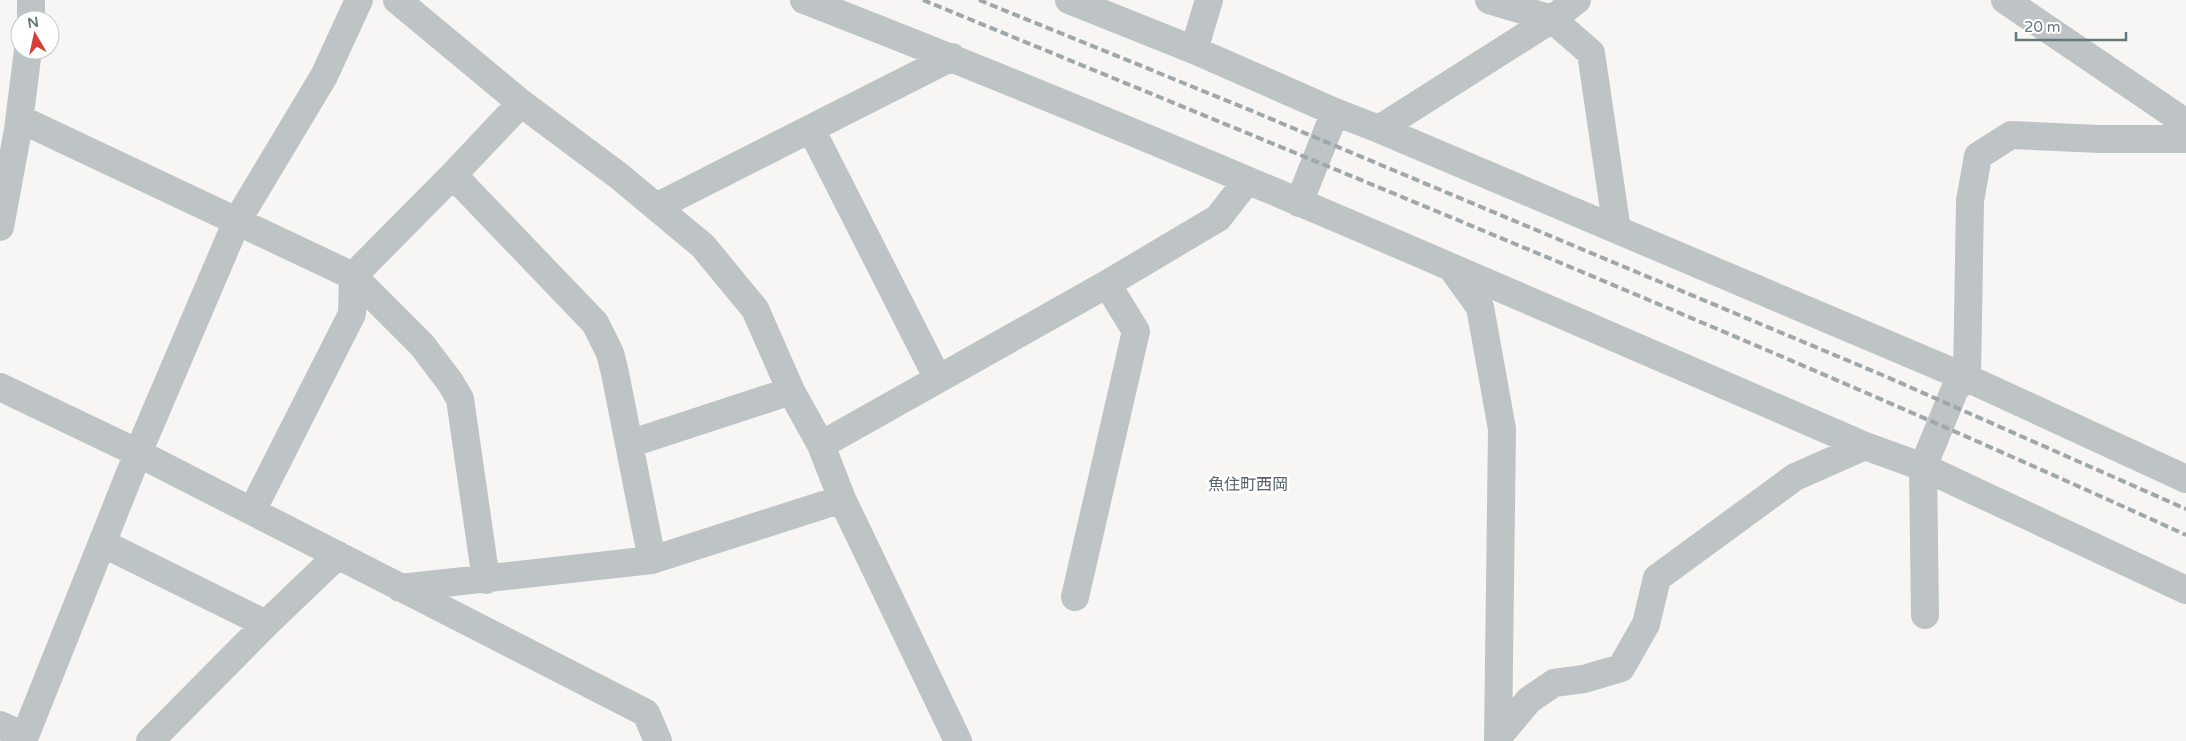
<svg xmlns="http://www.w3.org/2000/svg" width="2186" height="741" font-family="'Varela Round','Noto Sans JP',sans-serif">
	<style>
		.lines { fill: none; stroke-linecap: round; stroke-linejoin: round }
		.minor { stroke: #bec3c5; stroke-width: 28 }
		.rail { stroke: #9ea7aa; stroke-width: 4; stroke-dasharray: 8 4; stroke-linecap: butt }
		.labels { text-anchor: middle; stroke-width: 5; stroke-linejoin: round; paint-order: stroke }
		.quarter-label { font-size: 16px; fill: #556368; stroke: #fff }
	</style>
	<rect width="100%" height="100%" fill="#f7f6f4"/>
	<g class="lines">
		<path class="minor" d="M 31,0 L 31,20
			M 397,0 L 521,103 L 619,176 L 703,246 L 755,309 L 791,391 L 821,445 L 842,499 L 958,741
			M 804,0 C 1162,139 1513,294 1865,446
			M 1069,0 L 1194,50 L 1335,112 L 1379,129 L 1967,378 L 2186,479
			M 1489,0 L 1552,19 L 1591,53 L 1617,230
			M 2005,0 L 2186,123
			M 1194,50 L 1209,0
			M 20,119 L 353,276 L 422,345 L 450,382 L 460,399 L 486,580
			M 811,129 L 938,379
			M 1379,129 L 1552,19 L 1577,0
			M 453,175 L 595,323 L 610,353 L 615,373 L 652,560
			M 1299,203 L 1335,112
			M 656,207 L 952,57
			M 0,227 L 18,130 L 28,50
			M 1451,267 L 1480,307 L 1502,429 L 1498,741
			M 0,387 L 138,453 L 646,713 L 658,741
			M 629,444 L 791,391
			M 821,445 L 1107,284 L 1218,218 L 1247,181
			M 252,511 L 352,314 L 353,276 L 453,175 L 521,103
			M 102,543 L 266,624
			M 400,588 L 652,560 L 842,499
			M 1075,597 L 1136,331 L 1107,284
			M 1925,615 L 1923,467 L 2186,590
			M 0,725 L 25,736
			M 1498,737 L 1529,700 L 1554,683 L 1584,679 L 1621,668 L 1646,624 L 1657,578 L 1795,477 L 1865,446 L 1923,467 L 1955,389 L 1967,378 L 1970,201 L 1978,156 L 2011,135 L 2100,139 L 2186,139
			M 23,741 L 138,453 L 237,221 L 324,76 L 359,0
			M 150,741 L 266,624 L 338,555"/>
		<path class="rail" d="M 923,0 C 1346,174 1770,345 2186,535
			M 979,0 L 1245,108 L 1887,377 L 2186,509"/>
	</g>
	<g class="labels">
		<g class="quarter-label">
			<text x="1248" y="490">魚住町西岡</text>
		</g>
	</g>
	<g transform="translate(35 35) rotate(351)"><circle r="24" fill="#ffffff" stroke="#c1c9cb"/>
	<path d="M0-4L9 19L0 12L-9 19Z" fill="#d63d35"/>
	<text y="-8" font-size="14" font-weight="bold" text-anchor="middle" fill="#64777d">N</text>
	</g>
	<path d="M2016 32v8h110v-8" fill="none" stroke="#64777d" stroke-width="2.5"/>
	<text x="2024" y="32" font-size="15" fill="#64777d" stroke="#ffffff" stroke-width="4" paint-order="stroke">20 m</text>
</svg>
